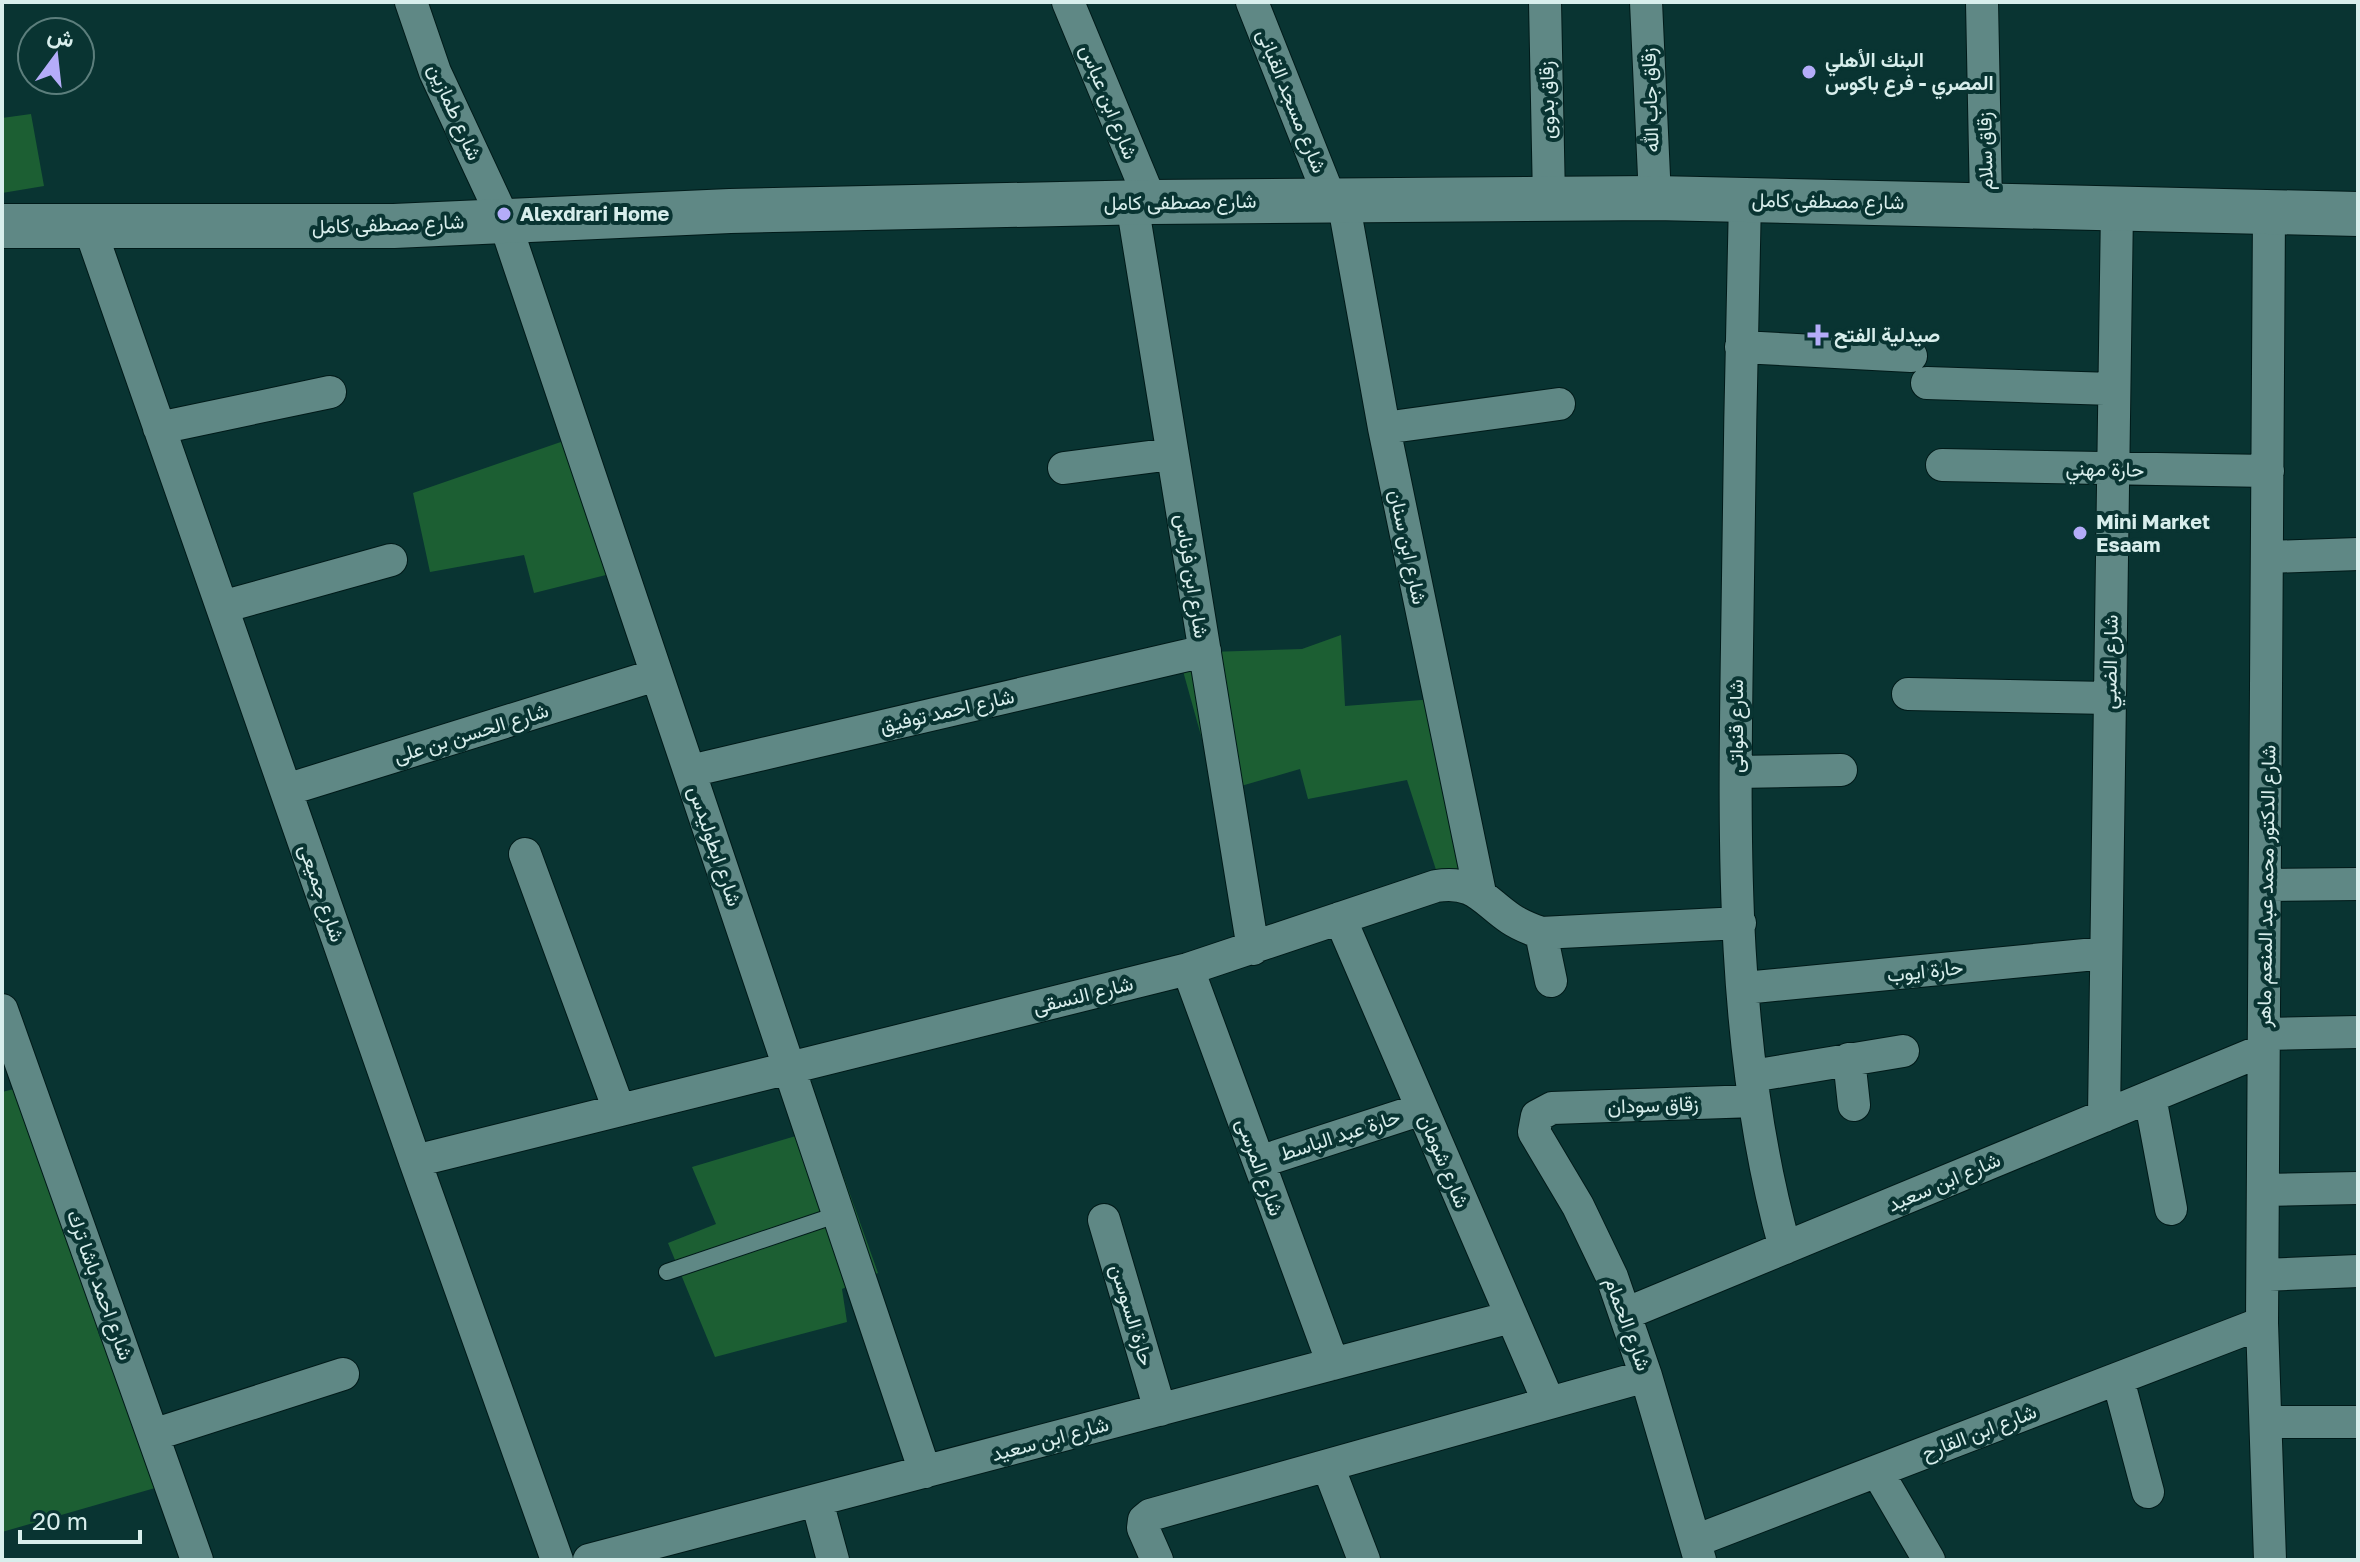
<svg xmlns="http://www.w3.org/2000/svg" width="2360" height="1562" font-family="'Golos Text',Vazirmatn,sans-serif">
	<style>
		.green { fill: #1c5f33 }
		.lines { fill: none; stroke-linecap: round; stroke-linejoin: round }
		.lane-casing { stroke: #001a19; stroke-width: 18 }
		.street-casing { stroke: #001a19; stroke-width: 34 }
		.secondary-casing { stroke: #001a19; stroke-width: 46 }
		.lane { stroke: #5f8885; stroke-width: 16 }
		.street { stroke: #5f8885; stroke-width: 32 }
		.secondary { stroke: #5f8885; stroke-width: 44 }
		.poi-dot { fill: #b4acf9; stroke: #093432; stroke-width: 3 }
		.labels { text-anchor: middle; stroke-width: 8; stroke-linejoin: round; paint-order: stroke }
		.poi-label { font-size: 20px; font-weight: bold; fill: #d8eeec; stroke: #093432; text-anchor: start }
		.street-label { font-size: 20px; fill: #d8eeec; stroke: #093432 }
	</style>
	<rect width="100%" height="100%" fill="#093432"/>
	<path class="green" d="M 31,114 L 44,186 L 2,193 L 2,118 Z
		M 581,435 L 622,571 L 534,593 L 524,555 L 430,572 L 413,493 Z
		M 1341,635 L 1345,706 L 1447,698 L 1476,872 L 1438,876 L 1407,780 L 1308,799 L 1300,769 L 1217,793 L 1178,653 L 1302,649 Z
		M 26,1086 L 162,1486 L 2,1532 L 2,1092 Z
		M 826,1127 L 878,1273 L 842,1289 L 847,1322 L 715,1357 L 668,1243 L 716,1224 L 692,1167 Z"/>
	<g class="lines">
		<g class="lane-casing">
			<path id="lane" d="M 667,1272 L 839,1214"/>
		</g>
		<g class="street-casing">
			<path id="street" d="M 411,2 L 435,72 L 504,220 L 925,1472
				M 1068,2 L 1151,202
				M 1252,2 L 1331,201
				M 1545,2 L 1549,199
				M 1646,2 L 1655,198
				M 1982,2 L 1986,204
				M 1745,199 C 1741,348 1739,498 1737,647 C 1734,847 1731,1054 1785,1248
				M 1343,200 L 1384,428 L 1480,893
				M 1132,203 L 1253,949
				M 2269,212 L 2262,1323 L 2270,1560
				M 89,226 L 415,1161 L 557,1560
				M 1741,347 L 1911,356
				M 1927,383 L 2113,389
				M 159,428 L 330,392
				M 1384,428 L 1559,404
				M 1942,465 L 2268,471
				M 1064,468 L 1172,454
				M 2268,557 L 2358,554
				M 222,607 L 391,560
				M 1908,694 L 2109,698
				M 690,771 L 1205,651
				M 1736,772 L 1841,770
				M 286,790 L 656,675
				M 525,854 L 619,1110
				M 2267,885 L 2358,884
				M 1340,918 L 1549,1403
				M 1541,933 L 1551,981
				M 1188,969 L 1333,1364
				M 1744,988 L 2106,953
				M 2,1010 L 197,1560
				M 2264,1034 L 2358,1032
				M 1849,1059 L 1854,1105
				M 1752,1076 L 1903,1051
				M 2150,1097 L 2171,1209
				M 2104,1116 L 2117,208
				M 415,1161 L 1188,969 L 1436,886 C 1475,880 1483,900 1511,919 C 1520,925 1530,929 1541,933 L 1740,923
				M 1259,1162 L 1422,1109
				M 2264,1190 L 2358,1188
				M 1104,1220 L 1160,1410
				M 2263,1275 L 2358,1271
				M 1625,1314 L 2263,1050
				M 2118,1379 L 2148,1492
				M 2266,1422 L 2358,1422
				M 153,1435 L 343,1374
				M 1328,1466 L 1364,1560
				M 1877,1471 L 1929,1560
				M 817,1501 L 833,1560
				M 1695,1541 L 2262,1323
				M 589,1560 L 1511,1317
				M 1157,1560 L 1143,1528 L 1144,1520 L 1150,1515 L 1646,1376
				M 1700,1560 L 1646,1376 L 1612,1277 L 1578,1206 L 1534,1132 L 1537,1116 L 1552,1108 L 1754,1101"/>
		</g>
		<g class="secondary-casing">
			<path id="secondary" d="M 2,226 L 394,226 L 730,211 L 1151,202 L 1655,198 L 2358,214"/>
		</g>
		<use href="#lane" class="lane"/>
		<use href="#street" class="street"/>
		<use href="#secondary" class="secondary"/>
	</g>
	<g class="poi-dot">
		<circle cx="1809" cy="72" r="8"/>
		<circle cx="504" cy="214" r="8"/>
		<path d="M1814 323h8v8h8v8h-8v8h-8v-8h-8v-8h8z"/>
		<circle cx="2080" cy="533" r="8"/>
	</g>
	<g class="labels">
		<g class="poi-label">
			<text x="1825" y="67">البنك الأهلي<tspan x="1825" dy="23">المصري - فرع باكوس</tspan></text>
			<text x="520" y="221">Alexdrari Home</text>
			<text x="1834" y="342">صيدلية الفتح</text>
			<text x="2096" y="529">Mini Market<tspan x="2096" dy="23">Esaam</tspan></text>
		</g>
		<g class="street-label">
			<text transform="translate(1547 100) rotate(-91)" y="7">زقاق بدوى</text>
			<text transform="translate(1650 100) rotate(-92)" y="7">زقاق جاب الله</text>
			<text transform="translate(1292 101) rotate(68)" y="7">شارع مسجد القبانى</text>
			<text transform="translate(1109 102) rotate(68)" y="7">شارع ابن عباس</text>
			<text transform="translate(455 112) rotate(66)" y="7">شارع طمازين</text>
			<text transform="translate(1985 151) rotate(-91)" y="7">زقاق سلام</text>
			<text transform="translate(1828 201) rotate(1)" y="7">شارع مصطفى كامل</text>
			<text transform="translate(1180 202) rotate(-1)" y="7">شارع مصطفى كامل</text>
			<text transform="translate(388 224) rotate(-2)" y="7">شارع مصطفى كامل</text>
			<text transform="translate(2105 469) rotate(1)" y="7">حارة مهني</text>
			<text transform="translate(1408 547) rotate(78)" y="7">شارع ابن سنان</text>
			<text transform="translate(1192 576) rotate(81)" y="7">شارع ابن فرناس</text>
			<text transform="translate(2110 662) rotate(-89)" y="7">شارع الضبي</text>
			<text transform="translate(947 711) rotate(-13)" y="7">شارع احمد توفيق</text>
			<text transform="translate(1736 726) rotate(-90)" y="7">شارع قنواتى</text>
			<text transform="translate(471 733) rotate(-17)" y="7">شارع الحسن بن على</text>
			<text transform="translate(715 846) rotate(71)" y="7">شارع ابطوليدس</text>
			<text transform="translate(2266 886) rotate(-89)" y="7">شارع الدكتور محمد عبد المنعم ماهر</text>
			<text transform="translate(322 893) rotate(71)" y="7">شارع جميعى</text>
			<text transform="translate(1925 971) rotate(-6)" y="7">حارة ايوب</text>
			<text transform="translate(1083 995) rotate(-14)" y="7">شارع النسقى</text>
			<text transform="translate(1653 1105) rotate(-2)" y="7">زقاق سودان</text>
			<text transform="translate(1340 1135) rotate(-18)" y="7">حارة عبد الباسط</text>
			<text transform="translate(1444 1161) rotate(67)" y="7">شارع شومان</text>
			<text transform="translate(1260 1167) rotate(70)" y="7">شارع المرسى</text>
			<text transform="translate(1944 1182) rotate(-23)" y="7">شارع ابن سعيد</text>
			<text transform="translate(100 1285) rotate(70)" y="7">شارع احمد باشا ترك</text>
			<text transform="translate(1132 1315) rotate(73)" y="7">حارة السوسن</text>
			<text transform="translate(1628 1324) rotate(70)" y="7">شارع الحمام</text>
			<text transform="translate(1979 1432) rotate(-21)" y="7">شارع ابن القارح</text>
			<text transform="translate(1050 1439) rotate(-15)" y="7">شارع ابن سعيد</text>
		</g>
	</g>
	<rect width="2360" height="1562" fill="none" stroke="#d8eeec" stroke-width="8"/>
	<g transform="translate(56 56) rotate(15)"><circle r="38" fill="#093432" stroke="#5c7e7c" stroke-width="2"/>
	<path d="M0-6L14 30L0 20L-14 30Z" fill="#b4acf9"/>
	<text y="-12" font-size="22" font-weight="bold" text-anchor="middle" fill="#d8eeec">ش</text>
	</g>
	<path d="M20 1530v12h120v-12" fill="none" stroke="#d8eeec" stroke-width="4"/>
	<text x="32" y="1530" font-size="24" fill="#d8eeec" stroke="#093432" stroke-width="6" paint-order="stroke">20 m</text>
</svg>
